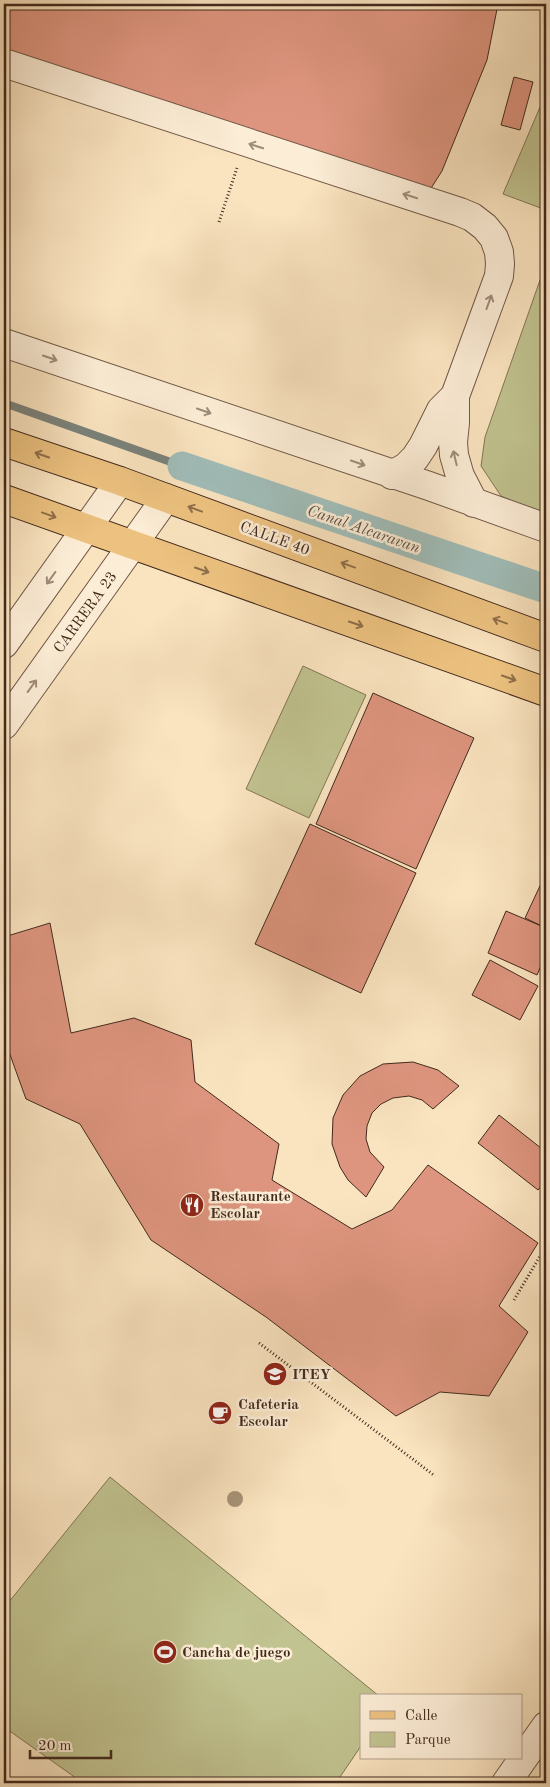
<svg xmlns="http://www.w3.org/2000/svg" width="550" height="1787" font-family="'Old Standard TT',serif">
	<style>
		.green { fill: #c1c390; stroke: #827656 }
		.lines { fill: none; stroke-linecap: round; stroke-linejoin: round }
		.stream { stroke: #7a827b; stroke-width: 8 }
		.canal { stroke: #a0bdb9; stroke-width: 29 }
		.building { fill: #de957f; stroke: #422a1d }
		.minor-casing { stroke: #705846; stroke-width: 30 }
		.major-casing { stroke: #422a1d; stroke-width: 30 }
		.path { stroke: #422a1d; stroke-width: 3; stroke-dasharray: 1 2.5; stroke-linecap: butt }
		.minor { stroke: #fcedd6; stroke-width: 28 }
		.major { stroke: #edc280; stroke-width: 28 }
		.tree { fill: #a69376 }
		.oneway { stroke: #9f8c7a }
		.oneway2 { stroke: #8f6e4a }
		.labels { text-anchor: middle; stroke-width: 5; stroke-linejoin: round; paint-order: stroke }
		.street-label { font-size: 15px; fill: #422a1d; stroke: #fcedd6 }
		.poi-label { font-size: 15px; font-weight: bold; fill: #422a1d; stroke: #fcedd6; text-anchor: start }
		.water-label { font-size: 16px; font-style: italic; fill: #5a4f44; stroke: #fcedd6 }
	</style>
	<rect width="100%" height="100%" fill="#fae4c0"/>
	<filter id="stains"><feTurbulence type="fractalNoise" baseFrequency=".004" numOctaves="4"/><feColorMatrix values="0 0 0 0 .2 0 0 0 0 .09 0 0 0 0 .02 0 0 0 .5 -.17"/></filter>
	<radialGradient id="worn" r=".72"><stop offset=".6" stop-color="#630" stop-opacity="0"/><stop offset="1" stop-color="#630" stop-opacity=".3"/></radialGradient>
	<path class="green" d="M 546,93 L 546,210 L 503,194 Z
		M 546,263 L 546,515 L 501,496 L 481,466 L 485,437 Z
		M 303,666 L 366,695 L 309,818 L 246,789 Z
		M 110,1477 L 379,1696 L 361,1696 L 361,1746 L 336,1783 L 83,1783 L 4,1727 L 4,1608 Z"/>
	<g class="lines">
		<path class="stream" d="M 4,403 L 182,466"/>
		<path class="canal" d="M 182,466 L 546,589"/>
	</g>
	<path class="building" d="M 4,4 L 498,4 L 487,60 L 442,171 L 426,196 L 4,59 Z
		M 514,77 L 533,82 L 520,130 L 501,125 Z
		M 373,693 L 474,738 L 416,869 L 316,824 Z
		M 310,824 L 416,873 L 361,993 L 255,944 Z
		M 546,873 L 546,928 L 525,918 Z
		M 506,911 L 546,928 L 546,954 L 537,975 L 488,953 Z
		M 50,923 L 71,1033 L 134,1018 L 191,1040 L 195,1082 L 279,1144 L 272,1180 L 352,1229 L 392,1210 L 428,1165 L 538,1243 L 499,1306 L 528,1332 L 489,1396 L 440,1392 L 396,1416 L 266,1317 L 151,1240 L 80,1124 L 26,1099 L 4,1038 L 4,937 Z
		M 490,960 L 538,986 L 520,1020 L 472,995 Z
		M 413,1062 L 438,1070 L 459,1086 L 433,1109 L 422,1100 L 409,1096 L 393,1098 L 381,1104 L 372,1113 L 367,1126 L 366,1139 L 370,1152 L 384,1167 L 366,1197 L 348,1180 L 340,1167 L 332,1144 L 333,1118 L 343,1095 L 360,1076 L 383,1064 Z
		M 499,1115 L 546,1152 L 546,1180 L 538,1190 L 478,1143 Z"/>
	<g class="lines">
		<g class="minor-casing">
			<path id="minor" d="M 4,63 L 460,212 L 472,217 L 485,227 L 494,238 L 499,252 L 500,264 L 499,276 L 455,396 L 455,423 L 453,442 L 454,455 L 460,476 L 474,503
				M 4,343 L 429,486 L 546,528
				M 392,475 L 406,467 L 415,458 L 423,446 L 441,410 L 455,396
				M 4,644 L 120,481
				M 4,725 L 166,498
				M 506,1783 L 546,1726"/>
		</g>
		<g class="major-casing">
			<path id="major" d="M 4,442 L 120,481 L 546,638
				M 4,499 L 546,692"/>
		</g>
		<path class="path" d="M 219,222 L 237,168
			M 514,1300 L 546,1246
			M 259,1343 L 435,1476"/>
		<use href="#minor" class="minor"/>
		<use href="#major" class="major"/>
	</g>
	<circle class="tree" cx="235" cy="1499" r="8"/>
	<defs><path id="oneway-shaft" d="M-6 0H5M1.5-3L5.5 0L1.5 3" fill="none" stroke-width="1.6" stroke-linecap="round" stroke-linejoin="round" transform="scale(1.25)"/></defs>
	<g class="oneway">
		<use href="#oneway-shaft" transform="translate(256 146) rotate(-162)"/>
		<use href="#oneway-shaft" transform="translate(410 196) rotate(-162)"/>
		<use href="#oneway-shaft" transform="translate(489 302) rotate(-70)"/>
		<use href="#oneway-shaft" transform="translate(50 358) rotate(19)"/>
		<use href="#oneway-shaft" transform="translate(204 411) rotate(19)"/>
		<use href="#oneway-shaft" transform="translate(455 458) rotate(-103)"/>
		<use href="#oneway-shaft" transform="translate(358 463) rotate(19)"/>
		<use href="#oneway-shaft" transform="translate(51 578) rotate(126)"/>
		<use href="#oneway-shaft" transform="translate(32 686) rotate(-54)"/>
	</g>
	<g class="oneway2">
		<use href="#oneway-shaft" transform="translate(42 455) rotate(-161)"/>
		<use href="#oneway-shaft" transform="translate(195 509) rotate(-160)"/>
		<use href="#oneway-shaft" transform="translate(49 515) rotate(20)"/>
		<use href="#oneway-shaft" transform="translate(348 565) rotate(-160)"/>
		<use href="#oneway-shaft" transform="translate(202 570) rotate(19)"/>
		<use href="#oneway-shaft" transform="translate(500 621) rotate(-160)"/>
		<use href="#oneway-shaft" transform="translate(356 624) rotate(19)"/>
		<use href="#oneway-shaft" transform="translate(509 678) rotate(19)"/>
	</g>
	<defs>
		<g id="restaurant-disc" transform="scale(1.25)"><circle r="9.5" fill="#8f2418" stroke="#fcedd6"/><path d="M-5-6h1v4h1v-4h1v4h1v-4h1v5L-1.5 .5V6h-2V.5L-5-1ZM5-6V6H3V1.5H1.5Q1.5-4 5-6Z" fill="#fff"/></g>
		<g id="school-disc" transform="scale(1.25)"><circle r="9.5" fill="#8f2418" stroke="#fcedd6"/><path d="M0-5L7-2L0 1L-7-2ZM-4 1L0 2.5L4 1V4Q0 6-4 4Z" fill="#fff"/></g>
		<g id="cafe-disc" transform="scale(1.25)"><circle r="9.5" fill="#8f2418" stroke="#fcedd6"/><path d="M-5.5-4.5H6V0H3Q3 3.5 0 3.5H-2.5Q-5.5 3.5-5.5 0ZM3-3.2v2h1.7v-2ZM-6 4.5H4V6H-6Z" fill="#fff"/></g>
		<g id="stadium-disc" transform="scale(1.25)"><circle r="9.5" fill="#8f2418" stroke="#fcedd6"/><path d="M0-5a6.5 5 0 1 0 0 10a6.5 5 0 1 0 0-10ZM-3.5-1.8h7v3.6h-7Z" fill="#fff"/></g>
	</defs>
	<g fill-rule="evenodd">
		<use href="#restaurant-disc" x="192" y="1205"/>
		<use href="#school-disc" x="275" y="1374"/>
		<use href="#cafe-disc" x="220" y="1413"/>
		<use href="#stadium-disc" x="165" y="1652"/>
	</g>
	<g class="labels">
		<g class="street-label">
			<text transform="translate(275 538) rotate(20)" y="5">CALLE 40</text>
			<text transform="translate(85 612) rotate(-54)" y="5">CARRERA 23</text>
		</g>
		<g class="poi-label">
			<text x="210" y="1201">Restaurante<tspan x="210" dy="17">Escolar</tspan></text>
			<text x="292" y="1379">ITEY</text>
			<text x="238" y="1409">Cafeteria<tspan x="238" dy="17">Escolar</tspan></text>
			<text x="182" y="1657">Cancha de juego</text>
		</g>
		<g class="water-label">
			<text transform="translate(364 528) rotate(19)" y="6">Canal Alcaravan</text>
		</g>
	</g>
	<rect width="550" height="1787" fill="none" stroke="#fae4c0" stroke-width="20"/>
	<rect x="5" y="5" width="540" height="1777" fill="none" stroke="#422a1d" stroke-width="2.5"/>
	<rect x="10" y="10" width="530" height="1767" fill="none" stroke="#422a1d"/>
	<rect x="360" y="1694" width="162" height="65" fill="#fcedd6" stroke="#b29f8c"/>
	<rect x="370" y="1711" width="25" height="8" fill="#edc280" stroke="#b29f8c"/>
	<text x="405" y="1720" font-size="15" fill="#422a1d">Calle</text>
	<rect x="370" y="1732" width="25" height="15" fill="#c1c390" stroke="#b29f8c"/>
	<text x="405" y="1744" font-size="15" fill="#422a1d">Parque</text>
	<path d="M30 1750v8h81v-8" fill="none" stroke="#422a1d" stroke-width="2.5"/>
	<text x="38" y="1750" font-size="15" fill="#422a1d" stroke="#fcedd6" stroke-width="4" paint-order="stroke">20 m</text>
	<rect width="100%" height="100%" filter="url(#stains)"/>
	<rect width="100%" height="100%" fill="url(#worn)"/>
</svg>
